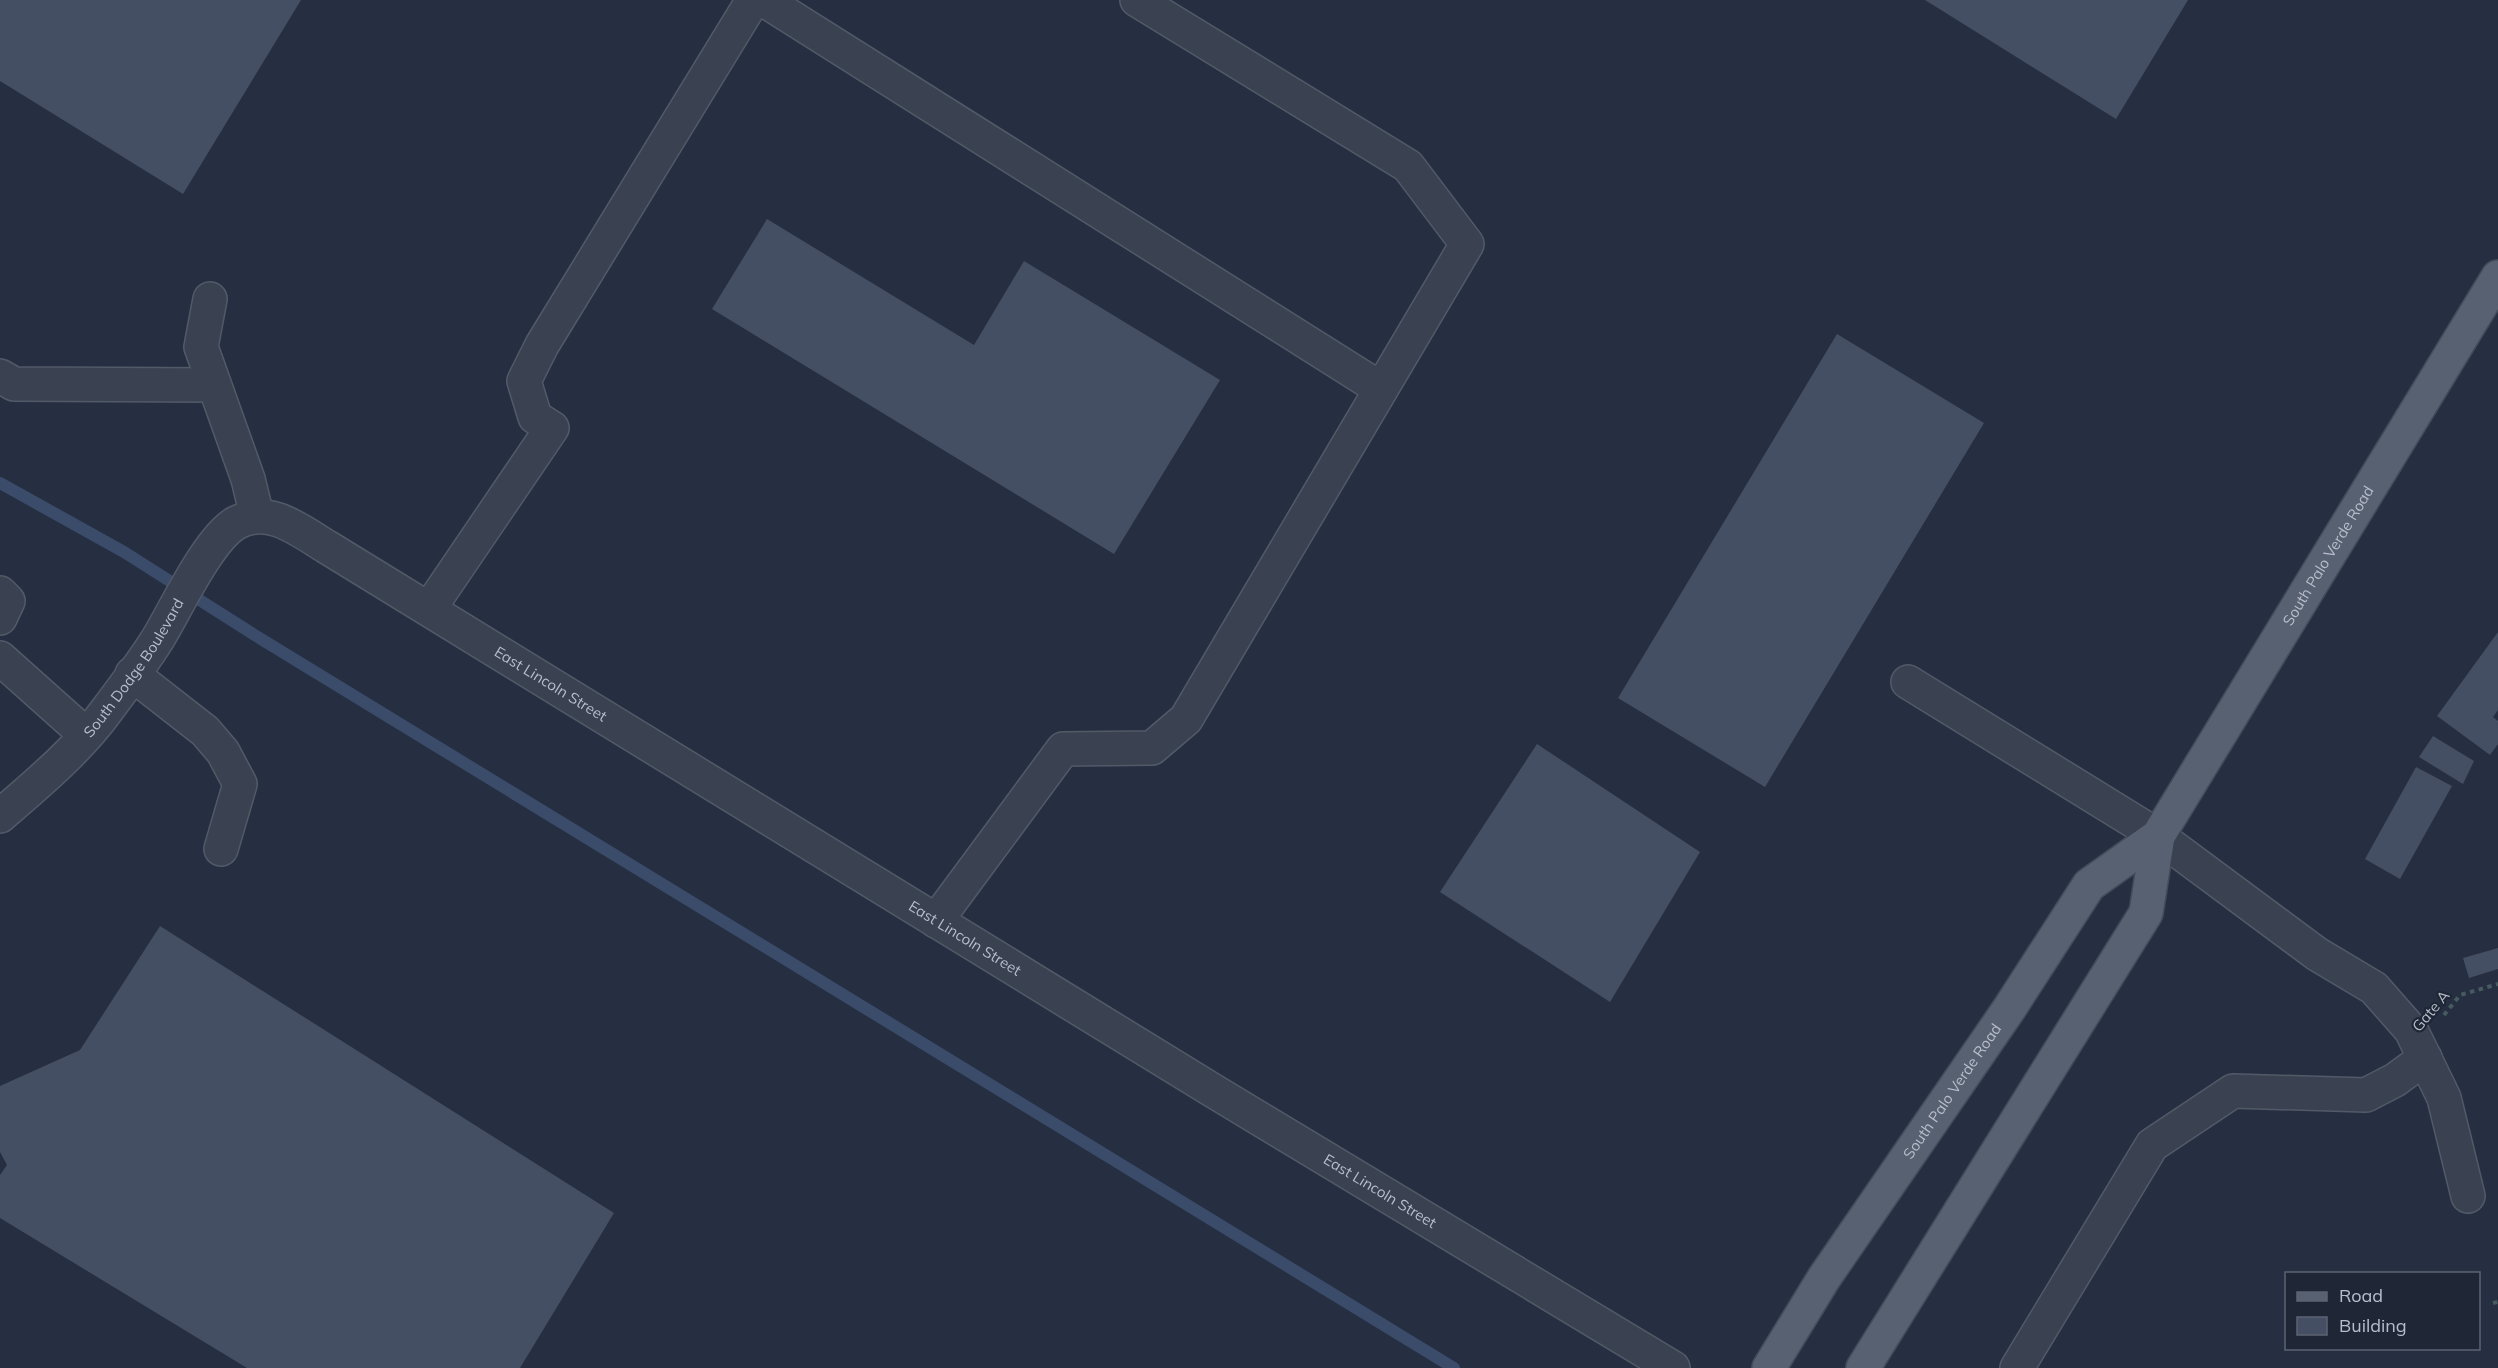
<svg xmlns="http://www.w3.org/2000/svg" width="2498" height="1368" font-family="Mulish,sans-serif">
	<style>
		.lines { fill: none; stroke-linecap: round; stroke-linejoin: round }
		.stream { stroke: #3b4b6a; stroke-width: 12 }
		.building { fill: #454f63 }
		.minor-casing { stroke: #525a68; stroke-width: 36 }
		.major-casing { stroke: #444b5a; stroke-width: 36 }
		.path { stroke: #465a5f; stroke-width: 4; stroke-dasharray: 4.5 4.5; stroke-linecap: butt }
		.minor { stroke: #3a4251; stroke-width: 33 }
		.major { stroke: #586171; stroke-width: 33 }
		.labels { text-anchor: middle; stroke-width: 4.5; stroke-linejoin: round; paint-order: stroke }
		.street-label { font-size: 15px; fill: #b7bdcb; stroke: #1f2736 }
	</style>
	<rect width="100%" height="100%" fill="#262f41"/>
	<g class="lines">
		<path class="stream" d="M 0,483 L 124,552 L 253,634 L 1454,1368"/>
	</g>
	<path class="building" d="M 0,0 L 301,0 L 183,194 L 0,81 Z
		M 1925,0 L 2188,0 L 2116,119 Z
		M 767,219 L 974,345 L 1024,261 L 1220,380 L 1114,554 L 712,309 Z
		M 1837,334 L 1984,423 L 1765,787 L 1618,698 Z
		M 2498,632 L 2498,710 L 2493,717 L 2498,721 L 2498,744 L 2490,755 L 2437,716 Z
		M 2433,736 L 2474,761 L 2463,784 L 2419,757 Z
		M 1537,744 L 1700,852 L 1610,1002 L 1440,892 Z
		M 2416,767 L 2452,786 L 2400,879 L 2365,859 Z
		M 160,926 L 614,1213 L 520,1368 L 247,1368 L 0,1218 L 0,1175 L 7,1165 L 0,1152 L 0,1086 L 80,1050 Z
		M 2498,948 L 2498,969 L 2469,978 L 2463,958 Z"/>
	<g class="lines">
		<g class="minor-casing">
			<g id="minor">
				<path d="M 764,0 L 1381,389"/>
				<path d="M 210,299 L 201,347 L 248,479 L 257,516"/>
				<path d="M 0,376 L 14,384 L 214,385"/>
				<path d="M 0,593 L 8,601 L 0,618"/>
				<path d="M 429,609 L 552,428 L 535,417 L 524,381 L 542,345 L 753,0"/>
				<path d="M 0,658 L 85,734"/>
				<path d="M 132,674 L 205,731 L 223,752 L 240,784 L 221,849"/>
				<path d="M 1908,682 L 2158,836 L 2317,954 L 2374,988 L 2411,1030 L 2444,1098 L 2468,1196"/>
				<path id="s1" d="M 0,816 C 36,785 79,749 107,710 C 124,687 142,664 157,640 C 175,611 208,539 236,523 C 269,505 299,530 327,547 L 1212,1090 L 1673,1368"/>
				<path d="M 936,921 L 1063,749 L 1152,748 L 1186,719 L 1467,244 L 1408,166 L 1137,0"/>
				<path d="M 2017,1368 L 2152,1145 L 2233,1091 L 2366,1095 L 2395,1080 L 2425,1058"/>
			</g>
		</g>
		<g class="major-casing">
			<g id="major">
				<path id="s2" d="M 1769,1368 L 1824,1278 L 2009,1009 L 2089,885 L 2158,836 L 2498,277"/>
				<path d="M 1863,1368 L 2146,913 L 2158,836"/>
			</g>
		</g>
		<path class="path" d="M 2444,1015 L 2460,995 L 2498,984
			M 2493,1303 L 2498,1302"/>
		<use href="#minor" class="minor"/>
		<use href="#major" class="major"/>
	</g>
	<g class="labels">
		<g class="street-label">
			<text dy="5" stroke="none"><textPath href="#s2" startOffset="992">South Palo Verde Road</textPath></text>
			<text dy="5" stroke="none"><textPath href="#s1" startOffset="201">South Dodge Boulevard</textPath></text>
			<text dy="5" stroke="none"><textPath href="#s1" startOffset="741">East Lincoln Street</textPath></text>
			<text dy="5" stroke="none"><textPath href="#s1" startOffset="1227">East Lincoln Street</textPath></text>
			<text transform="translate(2431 1011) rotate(-50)" y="5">Gate A</text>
			<text dy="5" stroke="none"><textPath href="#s2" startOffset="332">South Palo Verde Road</textPath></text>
			<text dy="5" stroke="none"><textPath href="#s1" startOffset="1713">East Lincoln Street</textPath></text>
		</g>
	</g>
	<rect x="2285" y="1272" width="195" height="78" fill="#1f2736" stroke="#5c6372" stroke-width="1.5"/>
	<rect x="2297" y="1292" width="30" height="9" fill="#586171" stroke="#5c6372" stroke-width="1.5"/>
	<text x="2339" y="1302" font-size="18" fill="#b7bdcb">Road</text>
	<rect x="2297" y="1317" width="30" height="18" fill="#454f63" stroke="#5c6372" stroke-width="1.5"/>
	<text x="2339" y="1332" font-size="18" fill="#b7bdcb">Building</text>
</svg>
